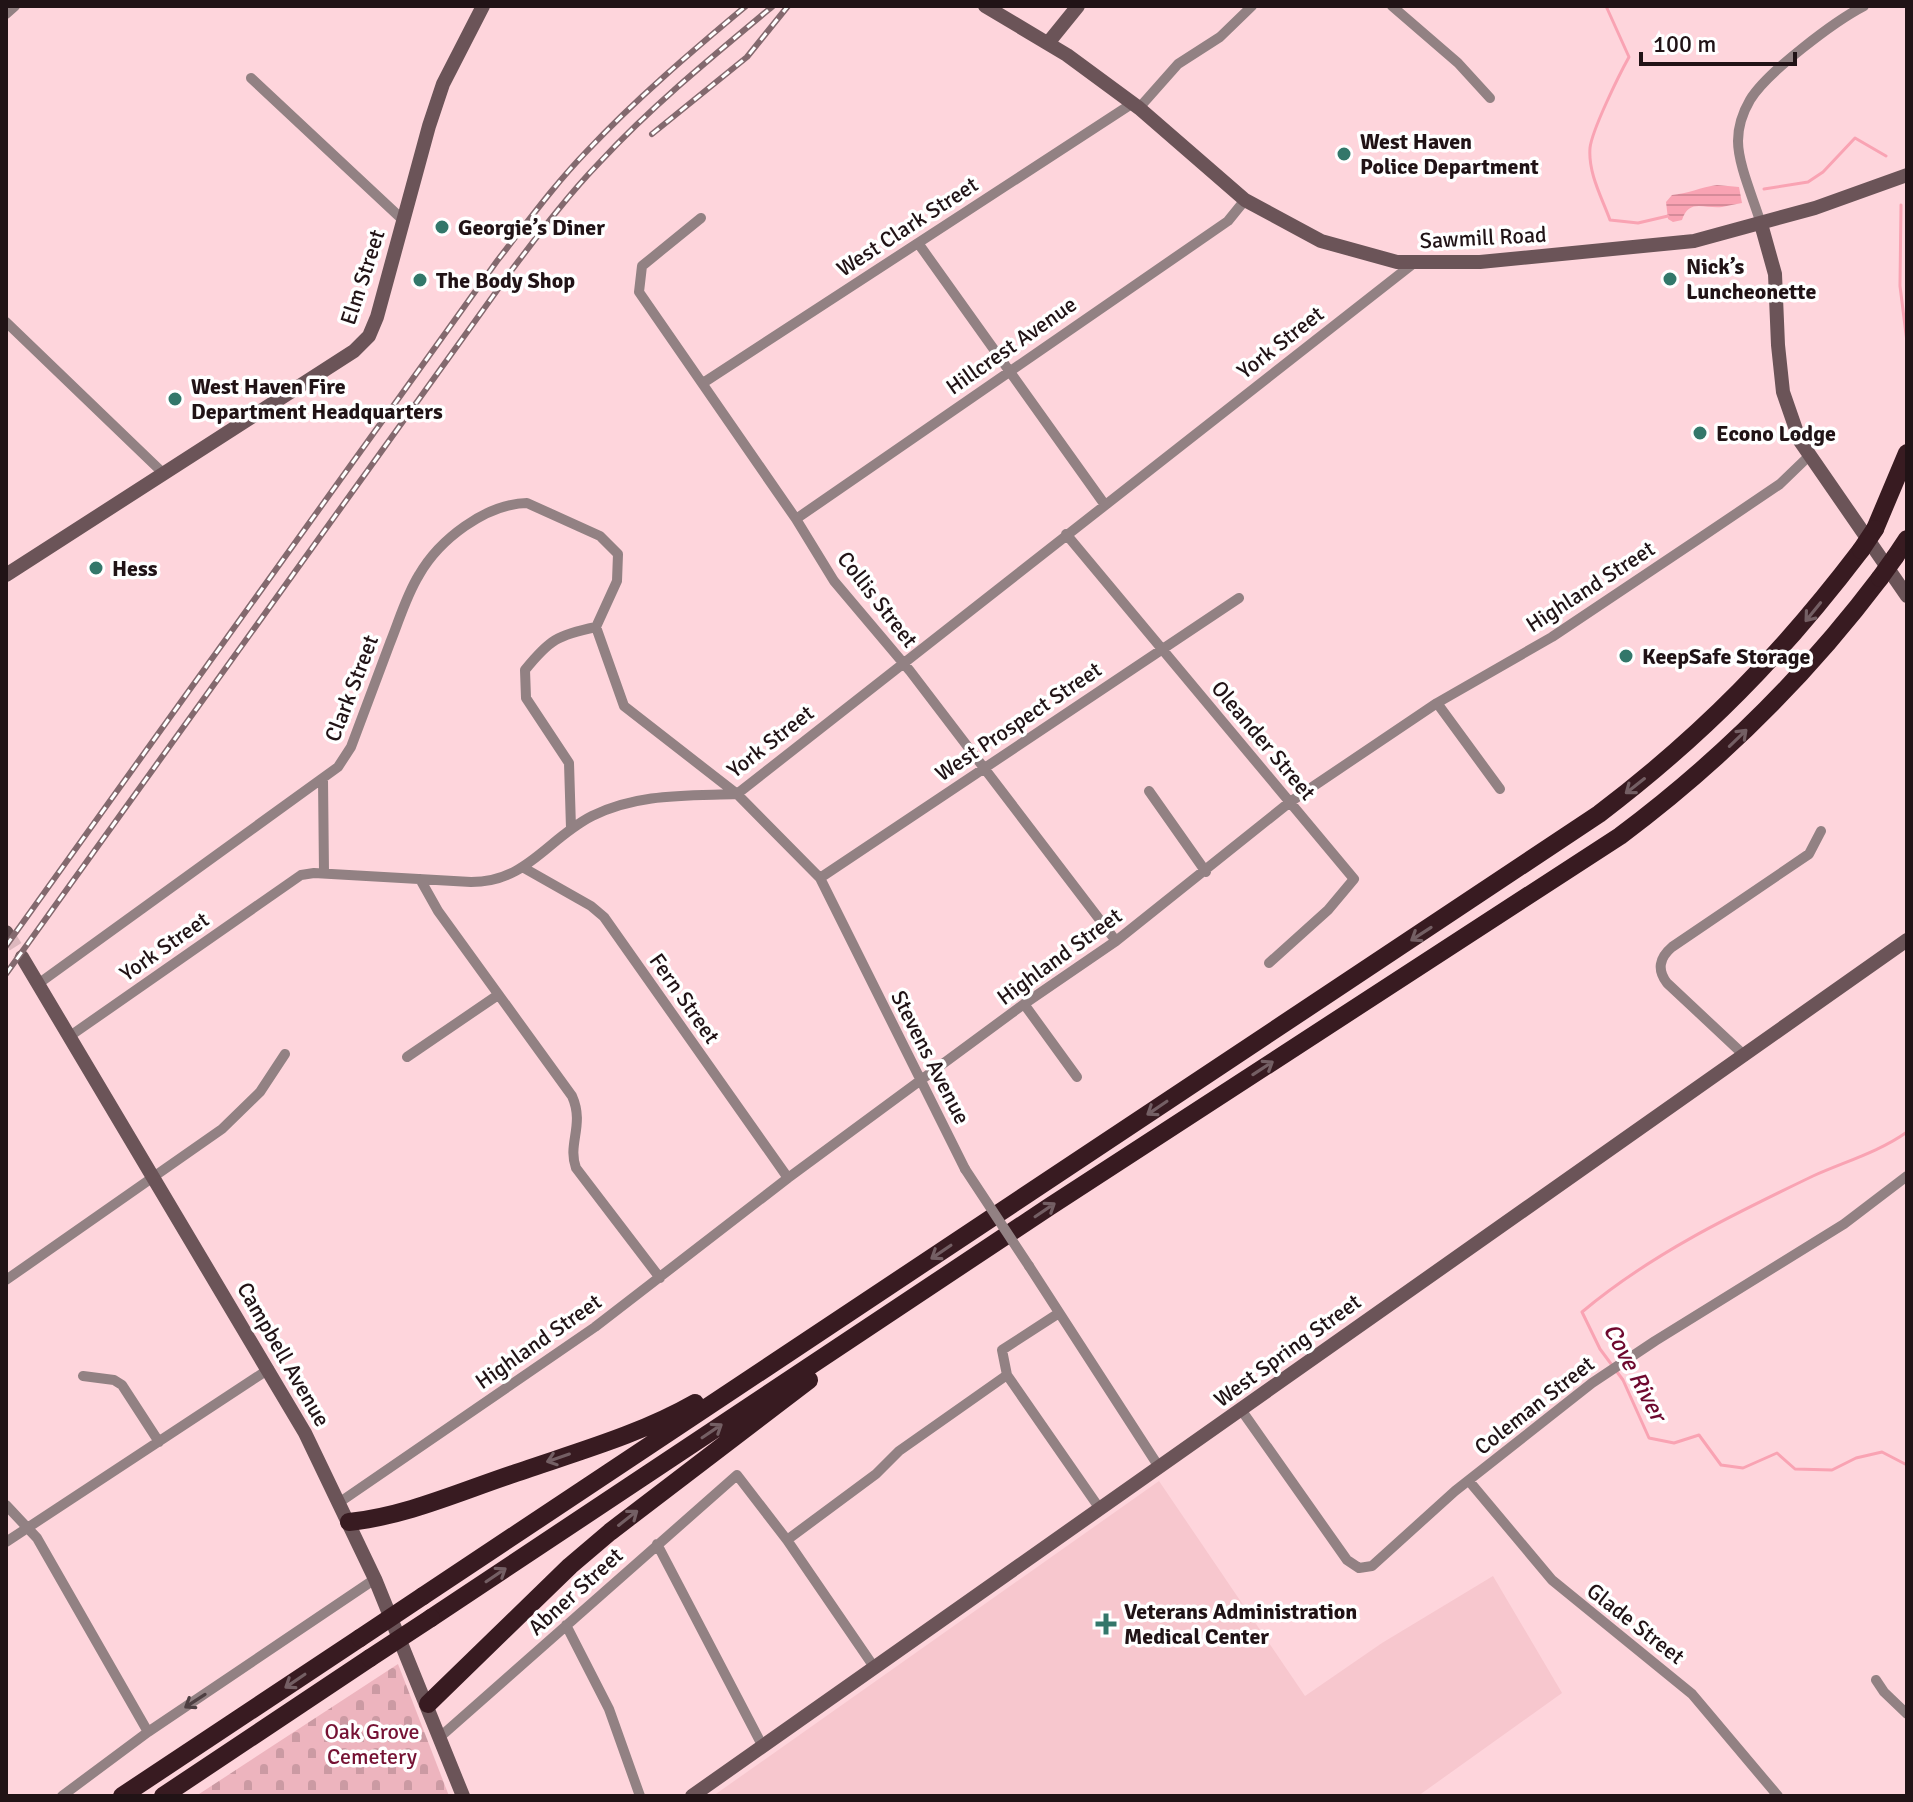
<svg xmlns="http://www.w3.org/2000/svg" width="1913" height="1802" font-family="Signika,sans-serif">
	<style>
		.built { fill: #f7c7ce }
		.cemetery { fill: url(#cemetery-stones) }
		.water { fill: url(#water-rules) }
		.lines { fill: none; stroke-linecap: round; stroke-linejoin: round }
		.stream { stroke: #f9a3b3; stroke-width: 3 }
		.secondary-tunnel { stroke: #ddb8be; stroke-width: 14; stroke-dasharray: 14 7; stroke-linecap: butt }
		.street { stroke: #928183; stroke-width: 10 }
		.secondary { stroke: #6b5458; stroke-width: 14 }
		.highway { stroke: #381b21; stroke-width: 18 }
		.rail-casing { stroke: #83696e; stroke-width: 6 }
		.rail { stroke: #fff; stroke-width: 3; stroke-dasharray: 9; stroke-linecap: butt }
		.street-bridge { stroke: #928183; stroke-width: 10 }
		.highway-bridge { stroke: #381b21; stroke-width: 18 }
		.oneway { stroke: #745f64 }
		.oneway2 { stroke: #4e3f42 }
		.poi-dot { fill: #33776a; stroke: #fff; stroke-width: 3 }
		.labels { text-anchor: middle; stroke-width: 7; stroke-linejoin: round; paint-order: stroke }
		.poi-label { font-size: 22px; font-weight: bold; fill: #211316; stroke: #fff; text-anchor: start }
		.street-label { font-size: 22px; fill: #211316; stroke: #fff }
		.park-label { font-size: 22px; fill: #761234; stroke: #fff }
		.water-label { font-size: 24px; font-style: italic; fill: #6e082e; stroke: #fff }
	</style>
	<defs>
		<pattern id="cemetery-stones" width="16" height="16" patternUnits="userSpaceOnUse" patternTransform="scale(2)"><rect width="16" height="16" fill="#edb4be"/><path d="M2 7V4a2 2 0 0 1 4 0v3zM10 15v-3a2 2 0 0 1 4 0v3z" fill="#cb9aa3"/></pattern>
		<pattern id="water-rules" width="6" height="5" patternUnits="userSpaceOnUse" patternTransform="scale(2)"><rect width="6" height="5" fill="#f9a3b3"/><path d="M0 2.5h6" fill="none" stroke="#d58b99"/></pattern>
	</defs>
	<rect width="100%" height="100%" fill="#fed5dc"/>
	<path class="built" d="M 1159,1481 L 1305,1696 L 1382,1643 L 1493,1576 L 1562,1693 L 1418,1796 L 713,1796 Z"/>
	<path class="cemetery" d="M 398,1664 L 449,1796 L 196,1796 Z"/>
	<path class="water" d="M 1717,185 L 1739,187 L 1742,203 C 1735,204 1728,206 1722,207 C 1704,209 1689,198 1682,220 L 1673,222 L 1668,219 L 1666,202 L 1672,195 C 1687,194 1701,187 1717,185 Z"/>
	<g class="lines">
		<path class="stream" d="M 1606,6 L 1629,57 C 1619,75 1592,130 1590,148 C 1588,173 1602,198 1610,220 L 1638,223 L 1668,216
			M 1764,189 L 1808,182 L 1823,172 L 1855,138 L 1886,156
			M 1901,205 L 1900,286 L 1907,342
			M 1907,1132 C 1879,1152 1844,1162 1813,1176 C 1732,1215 1651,1254 1582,1312 L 1600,1349 L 1623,1380 L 1649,1438 L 1674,1443 L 1699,1435 L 1721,1465 L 1743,1468 L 1777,1453 L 1795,1469 L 1832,1470 L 1856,1458 L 1882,1452 L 1907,1465"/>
		<path class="secondary-tunnel" d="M 8,935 L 22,957"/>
		<path class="street" d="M 1392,6 L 1458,63 L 1490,98
			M 6,14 L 15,6
			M 251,78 L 404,221
			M 1139,108 L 1178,64 L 1220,37 L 1252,6
			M 701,218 L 642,266 L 639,292 L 796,519 L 834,581 L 910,671 L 1116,941
			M 1761,224 C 1754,200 1738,165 1738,141 C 1738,127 1743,112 1750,100 C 1767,72 1835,21 1864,6
			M 918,243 L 1105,505
			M 6,322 L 163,473
			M 703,383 L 1133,103
			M 796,519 L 1228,221 L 1245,200
			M 1066,534 L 1354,879 L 1328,910 L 1269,963
			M 1437,703 L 1500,789
			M 323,779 L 324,873
			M 1149,791 L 1206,872
			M 571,828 L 569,763 L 526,698 L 525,670 C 550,639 558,635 596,627 L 624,706 L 737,794 L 820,878 L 965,1169
			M 524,868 L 591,906 L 604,917 L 788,1178
			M 820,878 L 1239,598
			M 420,879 L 438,911 L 572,1096 C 585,1125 567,1144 576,1168 L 660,1278
			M 38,984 L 338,767 L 351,747 C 364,713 377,678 390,643 C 399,621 406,596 419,575 C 439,540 485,504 527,503 L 600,536 L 618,554 L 617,581 L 596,627
			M 1024,1004 L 1077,1077
			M 70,1036 L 301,875 L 314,873 L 471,882 C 527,882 547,839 592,816 C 638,793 687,796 737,794 L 1414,263
			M 1745,1056 L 1667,983 C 1657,970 1659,958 1672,947 L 1809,854 L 1821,831
			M 407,1057 L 498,995
			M 1029,1266 L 1159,1467
			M 6,1280 L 222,1129 L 260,1092 L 285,1054
			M 1059,1313 L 1002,1350 L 1007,1375 L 1100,1509
			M 83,1376 L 114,1380 L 122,1385 L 159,1442
			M 1242,1411 L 1347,1560 L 1359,1568 L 1372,1566 L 1455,1491 L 1592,1383 L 1655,1341 L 1844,1224 L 1907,1176
			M 1469,1481 L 1552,1580 L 1692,1694 L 1778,1796
			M 340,1502 L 595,1327 L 788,1178 L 1024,1004 L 1116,941 L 1290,802 L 1437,703 L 1552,637 L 1703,536 L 1780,484 L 1809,456
			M 6,1505 L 37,1538 L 148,1732
			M 787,1540 L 876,1474 L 899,1451 L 1007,1375
			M 6,1542 L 269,1369
			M 657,1544 L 763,1747
			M 566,1625 L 609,1709 L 640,1796
			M 1876,1680 L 1884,1692 L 1907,1714
			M 440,1737 L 737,1475 L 787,1540 L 874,1667
			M 62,1796 L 148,1732 L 375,1579"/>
		<path class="secondary" d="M 985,6 L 1067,55 L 1139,108 L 1245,200 L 1321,241 L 1397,262 L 1480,262 L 1694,241 L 1815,208 L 1907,175
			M 1048,43 L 1078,6
			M 1761,224 L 1775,274 L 1778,345 L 1783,392 L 1800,441 L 1907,596
			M 6,575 L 354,351 L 369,336 L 377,317 L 429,126 L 443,84 L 483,6
			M 6,932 L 8,935
			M 22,957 L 305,1433 L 375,1579 L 463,1796
			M 692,1796 L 1907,940"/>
		<path class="highway" d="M 1875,529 L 1907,453
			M 1895,557 L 1907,539
			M 349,1522 C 406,1516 459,1492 513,1474 C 573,1453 639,1435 695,1403
			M 423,1596 L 1599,814 C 1703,735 1782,654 1861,550
			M 431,1618 L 1049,1207 L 1620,836 C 1719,762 1806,676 1880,578
			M 428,1704 L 570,1566 L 610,1532 L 809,1380
			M 122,1796 L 360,1638
			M 163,1796 L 370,1658"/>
		<g class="rail-casing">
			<path id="rail" d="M 652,134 L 747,57 L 788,6
				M 6,946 L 497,261 C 526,224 554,185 587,151 C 636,99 691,52 746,6
				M 6,974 L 511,271 C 539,234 567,196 600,162 C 653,105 713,56 773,6"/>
		</g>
		<use href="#rail" class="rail"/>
		<path class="street-bridge" d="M 965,1169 L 1029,1266"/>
		<path class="highway-bridge" d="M 1861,550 L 1875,529
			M 1880,578 L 1895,557
			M 360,1638 L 423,1596
			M 370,1658 L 431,1618"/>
	</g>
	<defs><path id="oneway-shaft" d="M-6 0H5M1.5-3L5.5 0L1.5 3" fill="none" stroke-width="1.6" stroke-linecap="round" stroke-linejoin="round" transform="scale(2)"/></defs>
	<g class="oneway">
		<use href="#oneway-shaft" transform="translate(1813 612) rotate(129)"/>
		<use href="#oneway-shaft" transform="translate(1738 738) rotate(-44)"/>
		<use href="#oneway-shaft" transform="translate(1635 786) rotate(142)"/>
		<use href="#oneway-shaft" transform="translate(1421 934) rotate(147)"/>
		<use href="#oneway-shaft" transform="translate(1263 1068) rotate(-33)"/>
		<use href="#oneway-shaft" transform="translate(1157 1108) rotate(146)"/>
		<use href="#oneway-shaft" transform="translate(1045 1210) rotate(-34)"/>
		<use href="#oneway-shaft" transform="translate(941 1252) rotate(146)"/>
		<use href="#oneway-shaft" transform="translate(712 1431) rotate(-34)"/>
		<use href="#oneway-shaft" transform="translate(558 1458) rotate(161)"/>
		<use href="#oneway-shaft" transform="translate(628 1518) rotate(-38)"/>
		<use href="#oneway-shaft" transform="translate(496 1575) rotate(-34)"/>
		<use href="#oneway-shaft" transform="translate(295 1681) rotate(146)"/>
	</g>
	<use class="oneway2" href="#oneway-shaft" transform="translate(195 1701) rotate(147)"/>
	<g class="poi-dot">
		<circle cx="1344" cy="154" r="8"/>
		<circle cx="442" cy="227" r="8"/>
		<circle cx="1670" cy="279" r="8"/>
		<circle cx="420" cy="280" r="8"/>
		<circle cx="175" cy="399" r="8"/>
		<circle cx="1700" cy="433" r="8"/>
		<circle cx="96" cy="568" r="8"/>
		<circle cx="1626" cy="656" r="8"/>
		<path d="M1102 1612h8v8h8v8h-8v8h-8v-8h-8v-8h8z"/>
	</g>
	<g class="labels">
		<g class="poi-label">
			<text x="1360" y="149">West Haven<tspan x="1360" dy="25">Police Department</tspan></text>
			<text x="458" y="235">Georgie’s Diner</text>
			<text x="1686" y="274">Nick’s<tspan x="1686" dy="25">Luncheonette</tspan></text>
			<text x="436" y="288">The Body Shop</text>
			<text x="191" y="394">West Haven Fire<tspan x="191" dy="25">Department Headquarters</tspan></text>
			<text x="1716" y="441">Econo Lodge</text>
			<text x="112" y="576">Hess</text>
			<text x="1642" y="664">KeepSafe Storage</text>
			<text x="1124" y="1619">Veterans Administration<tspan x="1124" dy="25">Medical Center</tspan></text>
		</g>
		<g class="street-label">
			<text transform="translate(907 226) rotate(-33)" y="8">West Clark Street</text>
			<text transform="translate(1483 237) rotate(-3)" y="8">Sawmill Road</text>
			<text transform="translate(362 277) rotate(-72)" y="8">Elm Street</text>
			<text transform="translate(1280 342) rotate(-38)" y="8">York Street</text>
			<text transform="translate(1011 345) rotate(-35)" y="8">Hillcrest Avenue</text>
			<text transform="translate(1590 586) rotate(-33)" y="8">Highland Street</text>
			<text transform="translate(878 599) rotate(52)" y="8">Collis Street</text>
			<text transform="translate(351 688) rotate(-69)" y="8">Clark Street</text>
			<text transform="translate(1018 721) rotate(-34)" y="8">West Prospect Street</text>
			<text transform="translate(1264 740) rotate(50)" y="8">Oleander Street</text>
			<text transform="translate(770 741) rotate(-38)" y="8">York Street</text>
			<text transform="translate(164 946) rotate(-35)" y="8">York Street</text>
			<text transform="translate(1059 956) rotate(-36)" y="8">Highland Street</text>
			<text transform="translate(685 998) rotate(55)" y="8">Fern Street</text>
			<text transform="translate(931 1057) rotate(63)" y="8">Stevens Avenue</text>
			<text transform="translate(538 1341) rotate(-35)" y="8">Highland Street</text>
			<text transform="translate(1287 1350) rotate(-36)" y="8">West Spring Street</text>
			<text transform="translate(284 1354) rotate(60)" y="8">Campbell Avenue</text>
			<text transform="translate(1534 1405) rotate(-38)" y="8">Coleman Street</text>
			<text transform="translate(575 1591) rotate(-42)" y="8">Abner Street</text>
			<text transform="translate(1636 1623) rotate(38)" y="8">Glade Street</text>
		</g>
		<g class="park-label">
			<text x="372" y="1739">Oak Grove<tspan x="372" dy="25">Cemetery</tspan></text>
		</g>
		<g class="water-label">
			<text transform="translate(1635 1372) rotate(62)" y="8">Cove River</text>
		</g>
	</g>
	<rect width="1913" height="1802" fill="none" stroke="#211316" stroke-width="16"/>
	<path d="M1641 52v12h154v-12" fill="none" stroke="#211316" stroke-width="4"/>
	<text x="1653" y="52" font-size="24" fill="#211316" stroke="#ffffff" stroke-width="6" paint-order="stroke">100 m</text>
</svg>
